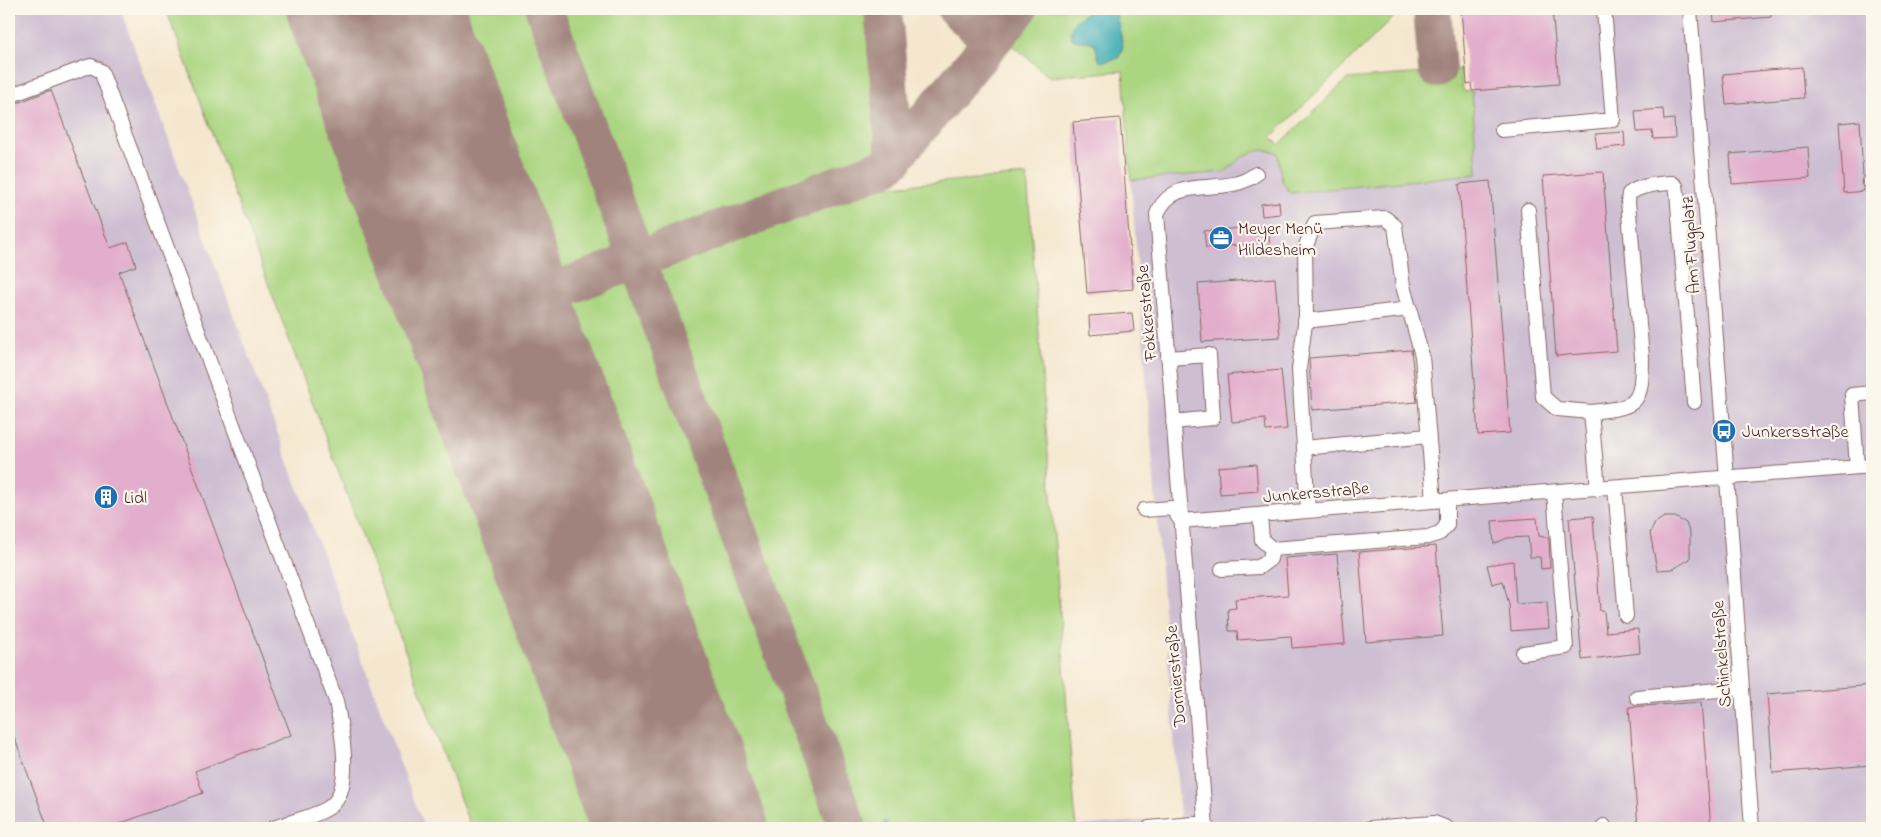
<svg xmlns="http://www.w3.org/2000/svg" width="1881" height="837" font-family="'Indie Flower',sans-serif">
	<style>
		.industrial { fill: #cdbed2 }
		.green { fill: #abd581; stroke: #7a7a56 }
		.water { fill: #3bacb6; stroke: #426670 }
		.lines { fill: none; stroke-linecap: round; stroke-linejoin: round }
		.stream { stroke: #3bacb6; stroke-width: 4.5 }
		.taxiway { stroke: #a0837d; stroke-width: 38 }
		.runway { stroke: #a0837d; stroke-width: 95 }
		.building { fill: #e2aecc }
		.minor-casing { stroke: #866564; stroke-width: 16 }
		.minor { stroke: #fff; stroke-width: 14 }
		.labels { text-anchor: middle; stroke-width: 4.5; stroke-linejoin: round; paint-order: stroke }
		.poi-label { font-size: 18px; fill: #4a1f2b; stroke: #fbf7ec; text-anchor: start }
		.street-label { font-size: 18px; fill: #4a1f2b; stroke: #fbf7ec }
	</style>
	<rect width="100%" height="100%" fill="#fbf7ec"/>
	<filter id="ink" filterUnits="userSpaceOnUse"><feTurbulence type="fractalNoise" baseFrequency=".02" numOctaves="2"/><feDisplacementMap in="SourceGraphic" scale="10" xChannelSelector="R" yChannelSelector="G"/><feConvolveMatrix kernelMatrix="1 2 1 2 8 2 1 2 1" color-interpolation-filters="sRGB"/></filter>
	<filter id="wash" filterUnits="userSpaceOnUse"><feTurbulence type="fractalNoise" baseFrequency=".0096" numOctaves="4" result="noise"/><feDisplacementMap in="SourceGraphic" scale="20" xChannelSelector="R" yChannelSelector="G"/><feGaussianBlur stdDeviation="1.12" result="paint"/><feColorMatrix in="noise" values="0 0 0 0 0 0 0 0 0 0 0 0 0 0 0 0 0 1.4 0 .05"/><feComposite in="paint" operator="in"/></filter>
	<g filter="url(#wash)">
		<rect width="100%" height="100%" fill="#f5e7cf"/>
		<path class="industrial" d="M 9,9 L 120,9 L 424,827 L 9,828 Z
			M 1552,9 L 1872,9 L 1872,828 L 1048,828 L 1180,818 L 1131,180 L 1225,172 L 1242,157 L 1263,150 L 1277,152 L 1282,181 L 1477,174 L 1472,91 L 1559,84 Z"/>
		<path class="green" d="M 166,9 L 390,9 L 694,828 L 471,828 Z
			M 442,9 L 532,9 L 621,249 L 542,278 Z
			M 555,9 L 865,9 L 876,154 L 649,238 L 639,234 Z
			M 972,9 L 1008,9 L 996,22 L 989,23 Z
			M 1031,9 L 1097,9 L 1092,10 L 1085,40 L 1095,44 L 1099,60 L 1103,62 L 1119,58 L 1123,46 L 1115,9 L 1402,9 L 1271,137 L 1279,145 L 1347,79 L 1460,70 L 1462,87 L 1465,92 L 1472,91 L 1477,174 L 1290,193 L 1282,181 L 1277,152 L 1263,150 L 1251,153 L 1242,157 L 1225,172 L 1131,180 L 1123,71 L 1049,77 L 1006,39 Z
			M 1027,175 L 1076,826 L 1048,828 L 860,828 L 655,280 L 661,269 L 878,187 Z
			M 633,279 L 837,828 L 747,828 L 554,309 Z"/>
		<path class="water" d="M 1097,9 L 1115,9 L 1123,46 L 1119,58 L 1100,62 L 1095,44 C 1087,39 1080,43 1072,39 C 1066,23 1084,12 1097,9 Z"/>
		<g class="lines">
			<path class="stream" d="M 885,823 L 886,828"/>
			<path class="taxiway" d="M 544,9 L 848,828
				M 883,9 L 895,159
				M 956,9 L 992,41
				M 1432,9 L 1437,69
				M 453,329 L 887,166 L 1019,9"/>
			<path class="runway" d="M 334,9 L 639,828
				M 416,9 L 721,828"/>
		</g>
		<g id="blocks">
			<path class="building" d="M 1461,9 L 1552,9 L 1559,84 L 1472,91 L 1471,83 L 1467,84 Z
				M 1713,9 L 1771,9 L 1771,17 L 1714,22 Z
				M 1802,67 L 1804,98 L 1726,104 L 1723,74 Z
				M 51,90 L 110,248 L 128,242 L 136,266 L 119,272 L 291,735 L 195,771 L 203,793 L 108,828 L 48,828 L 9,723 L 9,106 Z
				M 1663,109 L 1664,120 L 1674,119 L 1675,138 L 1653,139 L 1652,131 L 1637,132 L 1635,111 Z
				M 1120,118 L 1133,289 L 1087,293 L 1073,122 Z
				M 1860,121 L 1863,176 L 1861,182 L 1864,191 L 1844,193 L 1839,123 Z
				M 1624,132 L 1625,146 L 1597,149 L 1595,134 Z
				M 1808,147 L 1810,178 L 1732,184 L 1730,154 Z
				M 1603,172 L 1617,351 L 1556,356 L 1543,176 Z
				M 1490,181 L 1510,433 L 1478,435 L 1459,184 Z
				M 1279,202 L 1280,214 L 1262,216 L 1261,204 Z
				M 1268,226 L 1270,248 L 1248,250 L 1248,244 L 1206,248 L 1204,231 Z
				M 1275,278 L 1280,337 L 1202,342 L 1198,284 Z
				M 1132,313 L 1134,331 L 1090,335 L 1089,316 Z
				M 1411,350 L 1417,402 L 1312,410 L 1309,358 Z
				M 1281,370 L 1287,429 L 1266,431 L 1265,419 L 1232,422 L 1227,375 Z
				M 1256,464 L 1258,491 L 1220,494 L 1218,467 Z
				M 1593,516 L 1600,611 L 1604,611 L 1606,632 L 1638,629 L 1640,653 L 1582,660 L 1569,518 Z
				M 1664,517 L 1675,517 L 1686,523 L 1690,534 L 1690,559 L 1673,569 L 1657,570 L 1650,533 L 1655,523 Z
				M 1537,518 L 1539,536 L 1549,538 L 1550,568 L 1541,569 L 1540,557 L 1530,557 L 1528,537 L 1507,538 L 1494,544 L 1492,521 Z
				M 1436,546 L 1443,636 L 1366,642 L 1359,552 Z
				M 1337,554 L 1345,644 L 1292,648 L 1291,636 L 1238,640 L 1237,631 L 1229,631 L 1228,609 L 1236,608 L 1235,599 L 1288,595 L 1285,558 Z
				M 1513,561 L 1516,604 L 1547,602 L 1549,628 L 1511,631 L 1509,605 L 1503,581 L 1492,584 L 1487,565 Z
				M 1872,685 L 1872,765 L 1773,773 L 1767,694 Z
				M 1701,702 L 1711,828 L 1638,828 L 1629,707 Z"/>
		</g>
	</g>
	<g filter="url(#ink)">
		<use href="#blocks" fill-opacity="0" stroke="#866564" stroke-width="1"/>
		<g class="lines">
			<g class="minor-casing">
				<path id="minor" d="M 1690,9 L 1727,478 L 1752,828
					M 9,96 L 84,68 L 91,66 L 101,71 L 336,701 C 341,727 354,787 331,806 C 318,816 289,822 273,828
					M 1502,130 L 1613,120 L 1604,9
					M 1870,182 L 1872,182
					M 1528,210 L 1543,397 L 1557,409 L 1591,412 L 1598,489
					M 1305,321 L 1410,309
					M 1168,358 L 1209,355 L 1213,418 L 1173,422
					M 1591,412 C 1638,407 1642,405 1642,357 L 1628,202 L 1629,194 C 1640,185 1658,184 1672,183 L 1676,186 L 1677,192 L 1694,402
					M 1304,448 L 1428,436
					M 1857,467 L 1852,395 L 1872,393
					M 1615,487 L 1626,616
					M 1144,510 L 1172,508 L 1181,521
					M 1308,511 L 1299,369 L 1306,316 L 1305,248 L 1315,223 L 1385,218 L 1395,226 L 1403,286 L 1422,356 L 1434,501
					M 1260,515 L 1262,540 L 1272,549 L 1428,537 L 1440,533 L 1447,525 L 1447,500
					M 1181,521 L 1872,466
					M 1222,569 L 1259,567 L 1270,559 L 1272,549
					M 1523,653 L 1566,647 L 1554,492
					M 1637,697 L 1742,688
					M 1149,828 L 1205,823
					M 1206,828 L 1157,214 C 1175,171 1224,199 1256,174
					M 1370,828 L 1434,823 L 1447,828
					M 1604,828 L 1604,826"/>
			</g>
			<use href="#minor" class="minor"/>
		</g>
	</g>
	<defs>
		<g id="office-disc" transform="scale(1.25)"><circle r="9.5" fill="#1f6fb2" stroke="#fbf7ec"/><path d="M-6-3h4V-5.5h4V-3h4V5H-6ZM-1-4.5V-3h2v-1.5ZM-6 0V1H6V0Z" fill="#fff"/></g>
		<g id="bus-disc" transform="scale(1.25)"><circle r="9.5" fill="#1f6fb2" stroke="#fbf7ec"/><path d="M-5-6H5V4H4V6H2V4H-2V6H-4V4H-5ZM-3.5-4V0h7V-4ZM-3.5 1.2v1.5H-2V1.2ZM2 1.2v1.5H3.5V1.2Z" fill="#fff"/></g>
		<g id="building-disc" transform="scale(1.25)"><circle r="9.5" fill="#1f6fb2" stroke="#fbf7ec"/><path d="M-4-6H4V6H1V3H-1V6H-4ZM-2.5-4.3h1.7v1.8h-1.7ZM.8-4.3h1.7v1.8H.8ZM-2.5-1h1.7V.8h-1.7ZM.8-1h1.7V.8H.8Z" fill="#fff"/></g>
	</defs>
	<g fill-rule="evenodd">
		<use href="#office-disc" x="1221" y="238"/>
		<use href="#bus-disc" x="1724" y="431"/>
		<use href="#building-disc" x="106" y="497"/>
	</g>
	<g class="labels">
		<g class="poi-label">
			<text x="1238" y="234">Meyer Menü<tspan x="1238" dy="21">Hildesheim</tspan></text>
			<text x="1742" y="437">Junkersstraße</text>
			<text x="124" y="503">Lidl</text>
		</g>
		<g class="street-label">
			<text transform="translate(1690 245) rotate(-94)" y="6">Am Flugplatz</text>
			<text transform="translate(1146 313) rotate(-95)" y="6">Fokkerstraße</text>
			<text transform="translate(1316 492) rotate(-5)" y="6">Junkersstraße</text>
			<text transform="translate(1721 654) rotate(-94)" y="6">Schinkelstraße</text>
			<text transform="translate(1175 676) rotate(-95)" y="6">Dornierstraße</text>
		</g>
	</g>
	<rect width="1881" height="837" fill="none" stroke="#fbf7ec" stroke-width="30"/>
</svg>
